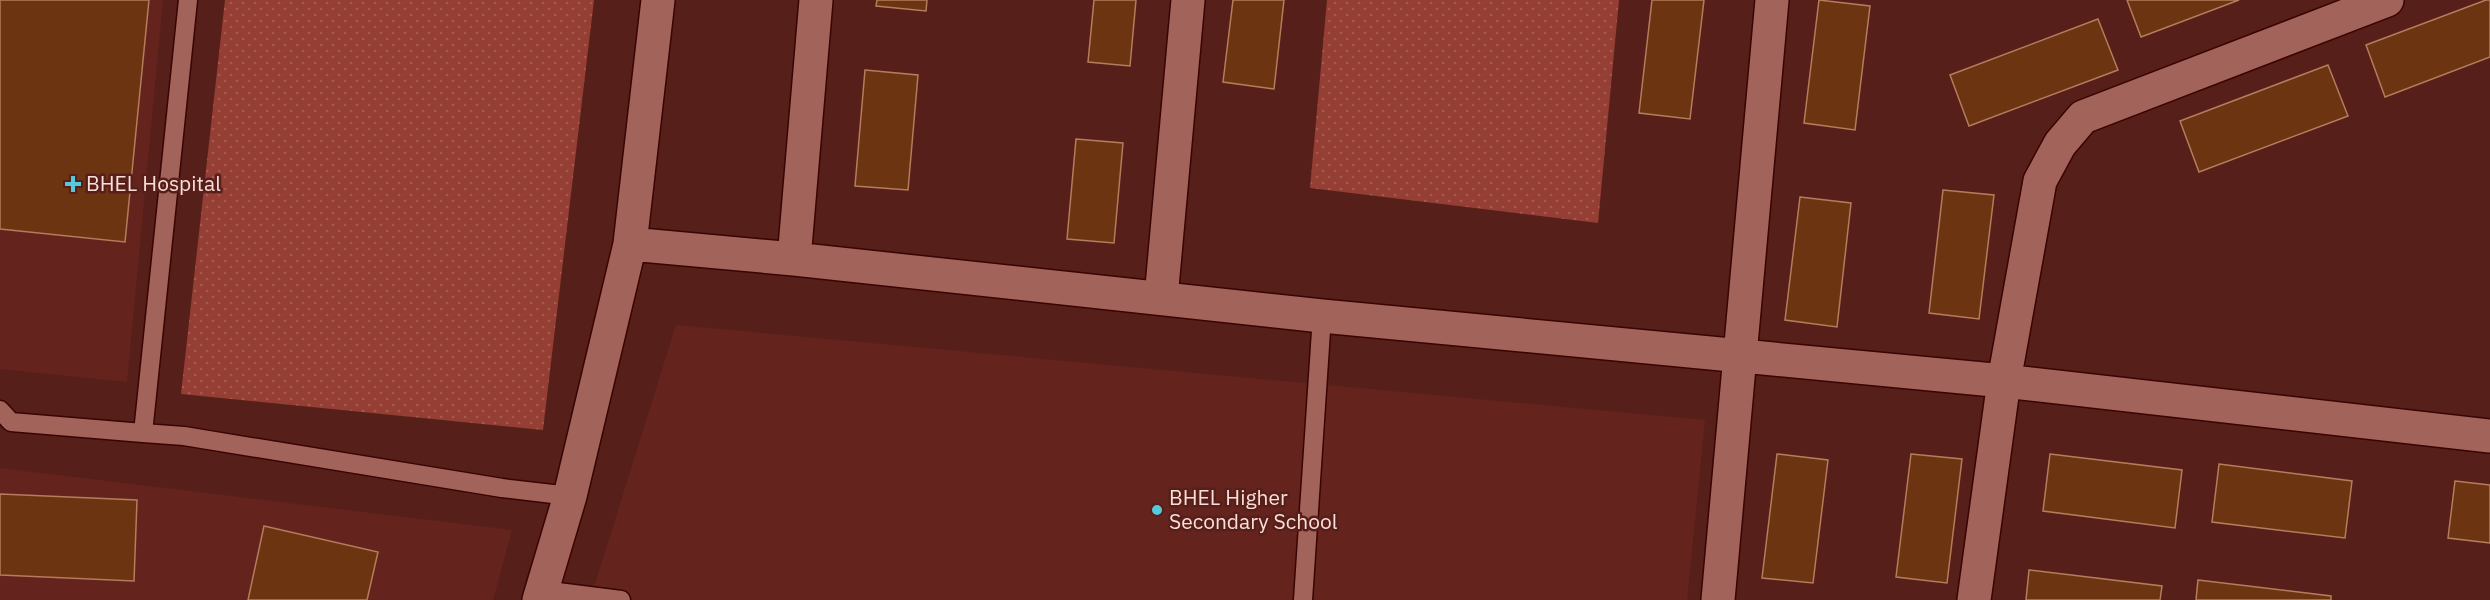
<svg xmlns="http://www.w3.org/2000/svg" width="2490" height="600" font-family="'IBM Plex Sans',sans-serif">
	<style>
		.built { fill: #64241d }
		.green { fill: url(#green-dots) }
		.building { fill: #6d3411; stroke: #b57c5d; stroke-width: 1.5 }
		.lines { fill: none; stroke-linecap: round; stroke-linejoin: round }
		.lane-casing { stroke: #3a0402; stroke-width: 21 }
		.street-casing { stroke: #3a0402; stroke-width: 36 }
		.lane { stroke: #a2635a; stroke-width: 18 }
		.street { stroke: #a2635a; stroke-width: 33 }
		.poi-dot { fill: #54cadc; stroke: #571f19; stroke-width: 2 }
		.labels { text-anchor: middle; stroke-width: 5; stroke-linejoin: round; paint-order: stroke }
		.poi-label { font-size: 21px; fill: #fcded9; stroke: #571f19; text-anchor: start }
	</style>
	<defs>
		<pattern id="green-dots" width="8" height="8" patternUnits="userSpaceOnUse" patternTransform="scale(1.5)"><rect width="8" height="8" fill="#953e34"/><path d="M2 2h.1M6 6h.1" fill="none" stroke="#a55951" stroke-width="1.8" stroke-linecap="round"/></pattern>
	</defs>
	<rect width="100%" height="100%" fill="#571f19"/>
	<path class="built" d="M 0,0 L 163,0 L 127,382 L 0,369 Z
		M 676,325 L 1705,420 L 1687,600 L 590,600 Z
		M 0,468 L 512,530 L 493,600 L 0,600 Z"/>
	<path class="green" d="M 225,0 L 594,0 L 543,430 L 181,394 Z
		M 1327,0 L 1619,0 L 1598,223 L 1310,188 Z"/>
	<path class="building" d="M 0,0 L 149,0 L 125,242 L 0,229 Z
		M 877,0 L 927,0 L 926,11 L 876,6 Z
		M 1094,0 L 1136,0 L 1130,66 L 1088,62 Z
		M 1233,0 L 1284,0 L 1274,89 L 1223,82 Z
		M 1652,0 L 1704,0 L 1690,119 L 1639,113 Z
		M 1819,0 L 1870,6 L 1855,130 L 1804,123 Z
		M 2127,0 L 2239,0 L 2141,37 Z
		M 2486,0 L 2490,0 L 2490,57 L 2385,97 L 2366,45 Z
		M 2098,19 L 2118,70 L 1969,126 L 1950,75 Z
		M 2328,65 L 2348,116 L 2199,172 L 2180,121 Z
		M 865,70 L 918,75 L 908,190 L 855,186 Z
		M 1076,139 L 1123,143 L 1114,243 L 1067,239 Z
		M 1943,190 L 1994,195 L 1979,319 L 1929,313 Z
		M 1800,197 L 1851,203 L 1837,327 L 1785,320 Z
		M 1777,454 L 1828,460 L 1813,583 L 1762,578 Z
		M 1911,454 L 1962,459 L 1947,583 L 1896,577 Z
		M 2050,454 L 2182,470 L 2175,528 L 2043,511 Z
		M 2219,464 L 2352,481 L 2345,538 L 2212,522 Z
		M 2455,481 L 2490,485 L 2490,543 L 2448,538 Z
		M 0,494 L 137,500 L 134,581 L 0,575 Z
		M 264,526 L 378,552 L 367,600 L 248,600 Z
		M 2029,570 L 2162,586 L 2160,600 L 2026,600 Z
		M 2198,580 L 2331,596 L 2331,600 L 2196,600 Z"/>
	<g class="lines">
		<g class="lane-casing">
			<path id="lane" d="M 0,410 L 11,422 L 143,433 L 188,0
				M 143,433 L 184,436 L 502,488 L 570,496
				M 542,590 L 621,600
				M 1303,600 L 1322,316"/>
		</g>
		<g class="street-casing">
			<path id="street" d="M 630,244 L 794,259 L 1322,316 L 2004,381 L 2490,436
				M 794,259 L 816,0
				M 1161,298 L 1188,0
				M 539,600 L 570,496 L 630,244 L 658,0
				M 1718,600 L 1772,0
				M 1974,600 L 2004,381 L 2040,181 L 2060,144 L 2083,117 L 2387,0"/>
		</g>
		<use href="#lane" class="lane"/>
		<use href="#street" class="street"/>
	</g>
	<g class="poi-dot">
		<path d="M70 175h6v6h6v6h-6v6h-6v-6h-6v-6h6z"/>
		<circle cx="1157" cy="510" r="6"/>
	</g>
	<g class="labels">
		<g class="poi-label">
			<text x="86" y="191">BHEL Hospital</text>
			<text x="1169" y="505">BHEL Higher<tspan x="1169" dy="24">Secondary School</tspan></text>
		</g>
	</g>
</svg>
